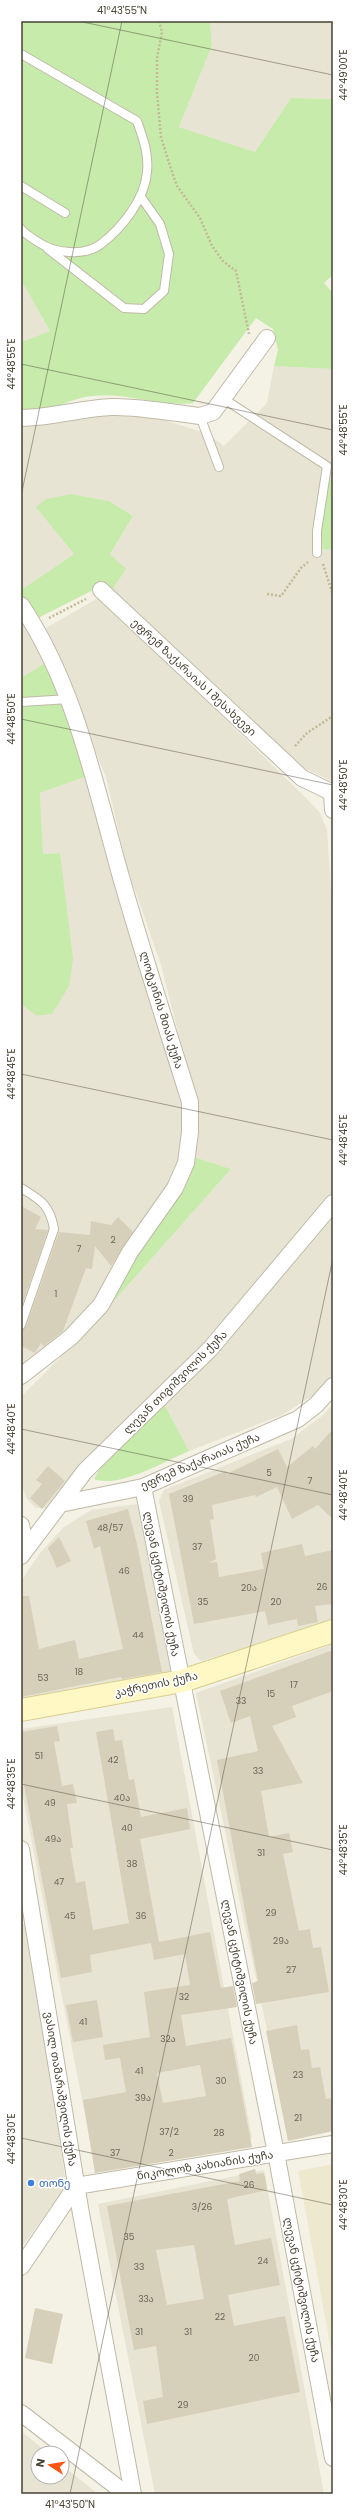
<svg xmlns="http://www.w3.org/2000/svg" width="354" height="2515" font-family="Poppins,'Noto Sans Georgian',sans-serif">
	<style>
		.residential { fill: #e8e4d3 }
		.education { fill: #eee9ce }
		.green { fill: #c6ebab }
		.building { fill: #d6cfba; fill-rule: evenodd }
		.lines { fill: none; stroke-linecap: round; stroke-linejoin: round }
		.lane-casing { stroke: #c0baa7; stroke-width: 10 }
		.street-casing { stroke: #c0baa7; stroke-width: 18 }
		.secondary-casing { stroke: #d7ce91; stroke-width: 24 }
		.path { stroke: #c3b997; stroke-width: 2.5; stroke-dasharray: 2 2; stroke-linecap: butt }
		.lane { stroke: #fff; stroke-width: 8 }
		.street { stroke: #fff; stroke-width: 16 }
		.secondary { stroke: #fff8c4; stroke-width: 22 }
		.ticks { fill: none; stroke: #474234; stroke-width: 1; stroke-opacity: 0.45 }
		.shop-dot { fill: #3f7fe0; stroke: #fff; stroke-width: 1.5 }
		.labels { text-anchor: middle; stroke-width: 3; stroke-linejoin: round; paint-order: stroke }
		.number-label { font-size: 9px; fill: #6b6556 }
		.street-label { font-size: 11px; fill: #474234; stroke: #fff }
		.shop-label { font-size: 11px; fill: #366cbe; stroke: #fff; text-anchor: start }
		.neatline { fill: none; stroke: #474234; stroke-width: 1.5 }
		.ticks-label { font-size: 10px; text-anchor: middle; fill: #474234 }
	</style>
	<rect width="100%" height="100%" fill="#f4f1e5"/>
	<path class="residential" d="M 210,21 L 333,21 L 333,99 L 291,98 L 255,152 L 179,127 L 212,45 Z
		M 21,285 L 24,285 L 50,331 L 21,342 Z
		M 274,366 L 333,369 L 333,476 L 329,480 L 320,549 L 333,550 L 333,782 L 294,763 L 111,591 L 110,554 L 133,516 L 109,501 L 71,494 L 37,507 L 74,554 L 21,590 L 21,423 L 50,423 L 102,415 L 157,418 L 206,433 L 224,446 L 267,403 Z
		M 100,597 L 305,797 L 320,813 L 327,829 L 333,923 L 333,1189 L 330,1198 L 182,1368 L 81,1468 L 46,1508 L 36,1508 L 27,1499 L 21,1484 L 21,1397 L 98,1319 L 231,1169 L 194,1157 L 196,1103 L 161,965 L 127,867 L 106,777 L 44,629 Z
		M 21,618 L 50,660 L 21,678 Z
		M 90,775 L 121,898 L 181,1103 L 181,1152 L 174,1181 L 97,1302 L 48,1352 L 21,1369 L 21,1004 L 37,1016 L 52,1014 L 59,1001 L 60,853 L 43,854 L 40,793 Z
		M 333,1215 L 333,1374 L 315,1394 L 282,1415 L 189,1451 L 164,1404 Z
		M 333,1404 L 333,1620 L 201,1661 L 194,1654 L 159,1501 L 164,1490 L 291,1439 L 322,1416 Z
		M 137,1504 L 174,1674 L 21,1703 L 21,1581 L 40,1553 L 64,1527 L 91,1510 Z
		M 333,1644 L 333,2129 L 289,2135 L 196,1693 Z
		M 172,1707 L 252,2138 L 96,2171 L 21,1787 L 21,1729 Z
		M 21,1921 L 29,1931 L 65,2177 L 62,2192 L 21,2248 Z
		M 264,2170 L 324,2494 L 155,2494 L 98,2204 Z
		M 21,2431 L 48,2453 L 38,2453 L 38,2477 L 62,2477 L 62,2465 L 98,2494 L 21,2494 Z"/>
	<path class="education" d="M 333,2164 L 333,2360 L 298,2171 Z"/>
	<path class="green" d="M 21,21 L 210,21 L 212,45 L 179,127 L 255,152 L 291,98 L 333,99 L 333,275 L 324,283 L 333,293 L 333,369 L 274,366 L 278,350 L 273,329 L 256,318 L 193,403 C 160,407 126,392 92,396 C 67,398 47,416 21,414 L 21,342 L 50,331 L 24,285 L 21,285 Z
		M 333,476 L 333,550 L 320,549 C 321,533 322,486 333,476 Z
		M 71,494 L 109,501 L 133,516 L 110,554 L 126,569 L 111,591 L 103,585 L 38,618 L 21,594 L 21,590 L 74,554 L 36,507 L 46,499 Z
		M 50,660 L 90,775 L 40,793 L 43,854 L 60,853 L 73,959 L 69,986 L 52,1014 L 37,1016 L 21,1004 L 21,678 Z
		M 194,1157 L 231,1169 L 98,1319 Z
		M 164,1404 L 189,1451 C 165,1461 119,1489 94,1479 L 101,1467 Z"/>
	<path class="building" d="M 21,1206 L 41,1217 L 35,1229 L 48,1230 L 21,1308 Z
		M 118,1217 L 133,1232 L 111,1266 L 95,1246 L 92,1269 L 86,1268 L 63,1331 L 44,1346 L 41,1343 L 35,1353 L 21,1346 L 21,1330 L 26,1327 L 59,1232 L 90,1235 L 91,1221 L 111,1225 Z
		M 333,1429 L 333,1519 L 318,1505 L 292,1519 L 277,1487 L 256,1497 L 255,1495 L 212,1505 L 214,1519 L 210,1520 L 216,1559 L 209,1563 L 217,1562 L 219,1577 L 264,1569 L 261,1553 L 302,1544 L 305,1556 L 333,1550 L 333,1604 L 315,1606 L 318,1622 L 298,1626 L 297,1619 L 268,1625 L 265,1611 L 194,1624 L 169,1494 L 226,1471 L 227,1474 L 278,1449 L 287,1467 L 313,1446 L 315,1449 Z
		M 48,1466 L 65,1481 L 42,1509 L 30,1498 L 42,1484 L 36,1480 Z
		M 128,1509 L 137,1544 L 162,1672 L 122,1679 L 121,1677 L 21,1697 L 21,1596 L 29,1596 L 39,1649 L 75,1640 L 79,1659 L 123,1649 L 100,1546 L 94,1549 L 86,1521 Z
		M 59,1537 L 71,1561 L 57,1568 L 48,1548 Z
		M 333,1650 L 333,1691 L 292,1706 L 296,1717 L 272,1726 L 303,1783 L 261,1791 L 269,1837 L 289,1833 L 293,1852 L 283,1854 L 299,1931 L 310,1929 L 313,1948 L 321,1947 L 329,1992 L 256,2004 L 252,1983 L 258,1981 L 217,1760 L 258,1751 L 250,1716 L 231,1723 L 220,1691 Z
		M 57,1726 L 60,1741 L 54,1742 L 62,1786 L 73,1784 L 77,1803 L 67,1804 L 73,1848 L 70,1848 L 76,1883 L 85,1881 L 93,1930 L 129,1923 L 96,1732 L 113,1729 L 115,1741 L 122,1740 L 129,1780 L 134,1779 L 141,1817 L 187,1808 L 190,1829 L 140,1839 L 159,1942 L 210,1932 L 221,1988 L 233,1986 L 237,2007 L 181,2015 L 186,2046 L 231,2038 L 252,2147 L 95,2173 L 83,2100 L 126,2092 L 120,2058 L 105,2060 L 103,2045 L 150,2037 L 144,1992 L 190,1985 L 185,1954 L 154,1960 L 151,1943 L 90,1955 L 92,1972 L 61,1978 L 21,1770 L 21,1732 ZM 200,2065 L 206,2096 L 163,2103 L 157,2073 Z
		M 97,2000 L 103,2037 L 73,2042 L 66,2005 Z
		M 297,2025 L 301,2050 L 309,2049 L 312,2068 L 320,2067 L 326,2099 L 333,2098 L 333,2131 L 288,2141 L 266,2031 Z
		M 255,2169 L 256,2174 L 263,2173 L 265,2176 L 267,2190 L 227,2199 L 235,2245 L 271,2238 L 280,2285 L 228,2295 L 234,2326 L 285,2316 L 300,2392 L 147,2424 L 143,2401 L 163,2397 L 156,2346 L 134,2350 L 107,2206 L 240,2181 L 239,2174 ZM 194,2245 L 204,2299 L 167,2305 L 156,2250 Z
		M 35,2308 L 63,2314 L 52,2364 L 25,2358 Z"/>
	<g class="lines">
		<g class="lane-casing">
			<path id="lane" d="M 21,54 L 137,121 C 143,138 149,154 147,172 C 145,199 122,228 101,244 C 84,257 54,253 38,242 C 32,238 25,234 21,229
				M 21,186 L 65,213
				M 48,249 L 124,308 L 144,309 L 164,291 L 169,254 L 160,224 L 141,197
				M 224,399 L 327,466 L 317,531 L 317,553
				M 200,416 L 219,467
				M 21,702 L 69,699
				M 21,1188 C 41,1200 50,1205 54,1229 L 21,1325"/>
		</g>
		<g class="street-casing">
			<path id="street" d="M 21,418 C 52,418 81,408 112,407 C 136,406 175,413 200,416 L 213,412 L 267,338
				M 101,590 L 302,778 L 333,793
				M 21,605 C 74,684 94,780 119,870 C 141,948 166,1025 190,1102 L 190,1132 L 186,1163 L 175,1188 L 130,1252 L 101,1305 L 71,1337 L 21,1376
				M 332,792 L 333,810
				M 143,1487 L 276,2153 L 333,2458
				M 60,1504 L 143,1487 L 298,1419 L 316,1405 L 333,1386
				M 21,1525 L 26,1548
				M 21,1556 L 85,1471 L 211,1348 L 333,1203
				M 21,1849 L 80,2208 L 133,2494
				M 76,2186 L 333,2144
				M 21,2267 L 76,2186
				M 21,2413 L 126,2494"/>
		</g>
		<g class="secondary-casing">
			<path id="secondary" d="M 21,1710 L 182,1681 L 333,1631"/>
		</g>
		<path class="path" d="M 159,21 L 162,32 L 157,58 L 157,93 L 161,137 L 170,166 L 177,186 L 200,218 L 212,246 L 223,261 L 236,271 L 249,334
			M 323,564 L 333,595
			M 267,594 L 281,596 L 301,568 L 308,562
			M 49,618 L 86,599
			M 295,746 L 307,733 L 333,716"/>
		<use href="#lane" class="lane"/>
		<use href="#street" class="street"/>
		<use href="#secondary" class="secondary"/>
	</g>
	<path class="ticks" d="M 78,21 L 333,75M 21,364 L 333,430M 21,496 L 122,21M 21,719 L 333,785M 21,1074 L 333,1140M 21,1429 L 333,1495M 21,1784 L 333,1850M 21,2138 L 333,2205M 21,2493 L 24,2494M 70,2494 L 333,1258"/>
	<circle class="shop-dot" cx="31" cy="2183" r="4"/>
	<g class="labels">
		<g class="number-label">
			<text x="113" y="1243">2</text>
			<text x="79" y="1252">7</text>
			<text x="56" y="1297">1</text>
			<text x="269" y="1476">5</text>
			<text x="310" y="1484">7</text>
			<text x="188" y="1502">39</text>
			<text x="110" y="1531">48/57</text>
			<text x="197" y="1550">37</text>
			<text x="124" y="1574">46</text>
			<text x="322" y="1590">26</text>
			<text x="249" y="1591">20ა</text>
			<text x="203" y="1605">35</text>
			<text x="276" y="1605">20</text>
			<text x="138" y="1638">44</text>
			<text x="79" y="1675">18</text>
			<text x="43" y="1681">53</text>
			<text x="294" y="1688">17</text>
			<text x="271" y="1697">15</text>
			<text x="241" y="1704">33</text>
			<text x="39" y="1759">51</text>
			<text x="113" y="1763">42</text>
			<text x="258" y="1774">33</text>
			<text x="122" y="1801">40ა</text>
			<text x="50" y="1806">49</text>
			<text x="127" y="1831">40</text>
			<text x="53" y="1842">49ა</text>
			<text x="261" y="1856">31</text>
			<text x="132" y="1867">38</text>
			<text x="59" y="1885">47</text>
			<text x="271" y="1916">29</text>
			<text x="70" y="1919">45</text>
			<text x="141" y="1919">36</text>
			<text x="281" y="1944">29ა</text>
			<text x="291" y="1973">27</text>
			<text x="184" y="2000">32</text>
			<text x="83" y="2025">41</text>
			<text x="168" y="2042">32ა</text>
			<text x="139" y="2074">41</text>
			<text x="298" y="2078">23</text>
			<text x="221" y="2084">30</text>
			<text x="143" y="2101">39ა</text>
			<text x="298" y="2121">21</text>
			<text x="169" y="2135">37/2</text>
			<text x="219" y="2136">28</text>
			<text x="115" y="2156">37</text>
			<text x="171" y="2156">2</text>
			<text x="249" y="2188">26</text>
			<text x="202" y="2210">3/26</text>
			<text x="129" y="2240">35</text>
			<text x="263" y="2264">24</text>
			<text x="139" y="2270">33</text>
			<text x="146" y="2302">33ა</text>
			<text x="220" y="2320">22</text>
			<text x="139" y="2335">31</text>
			<text x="188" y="2335">31</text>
			<text x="254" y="2361">20</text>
			<text x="183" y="2408">29</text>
		</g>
		<g class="street-label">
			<text transform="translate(194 677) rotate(43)" y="4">ეფრემ ზაქარაიას I შესახვევი</text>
			<text transform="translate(162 1010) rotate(73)" y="4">ლოტკინის მთას ქუჩა</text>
			<text transform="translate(175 1382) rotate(-45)" y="4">ლევან თიგიშვილის ქუჩა</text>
			<text transform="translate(200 1461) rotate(-23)" y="4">ეფრემ ზაქარაიას ქუჩა</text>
			<text transform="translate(162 1584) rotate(79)" y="4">ლევან ცქიტიშვილის ქუჩა</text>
			<text transform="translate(156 1684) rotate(-12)" y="4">კაჭრეთის ქუჩა</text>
			<text transform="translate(240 1972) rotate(79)" y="4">ლევან ცქიტიშვილის ქუჩა</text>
			<text transform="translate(61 2089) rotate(81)" y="4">ვასილ თამარაშვილის ქუჩა</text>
			<text transform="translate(205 2165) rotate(-9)" y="4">ნიკოლოზ კახიანის ქუჩა</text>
			<text transform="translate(302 2290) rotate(79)" y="4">ლევან ცქიტიშვილის ქუჩა</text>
		</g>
		<g class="shop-label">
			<text x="39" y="2187">თონე</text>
		</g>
	</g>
	<rect width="354" height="2515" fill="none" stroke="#ffffff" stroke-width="44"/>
	<g transform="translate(50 2465) rotate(282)"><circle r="19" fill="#ffffff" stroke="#b5b3ae"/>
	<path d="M0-3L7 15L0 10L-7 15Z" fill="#ff5311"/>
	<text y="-6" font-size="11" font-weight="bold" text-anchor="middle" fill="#474234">N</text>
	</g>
	<rect x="22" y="22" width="310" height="2471" class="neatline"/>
	<g class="ticks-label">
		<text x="122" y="14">41°43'55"N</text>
		<text transform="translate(343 75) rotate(-90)" y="4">44°49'00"E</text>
		<text transform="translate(11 364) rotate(-90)" y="4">44°48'55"E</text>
		<text transform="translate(343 430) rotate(-90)" y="4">44°48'55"E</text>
		<text transform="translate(11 719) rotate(-90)" y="4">44°48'50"E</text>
		<text transform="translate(343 785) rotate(-90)" y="4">44°48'50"E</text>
		<text transform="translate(11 1074) rotate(-90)" y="4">44°48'45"E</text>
		<text transform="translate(343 1140) rotate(-90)" y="4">44°48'45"E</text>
		<text transform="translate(11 1429) rotate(-90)" y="4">44°48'40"E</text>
		<text transform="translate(343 1495) rotate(-90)" y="4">44°48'40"E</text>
		<text transform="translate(11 1784) rotate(-90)" y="4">44°48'35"E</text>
		<text transform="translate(343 1850) rotate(-90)" y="4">44°48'35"E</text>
		<text transform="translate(11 2139) rotate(-90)" y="4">44°48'30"E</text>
		<text transform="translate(343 2205) rotate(-90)" y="4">44°48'30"E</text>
		<text x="70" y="2508">41°43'50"N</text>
	</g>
</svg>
